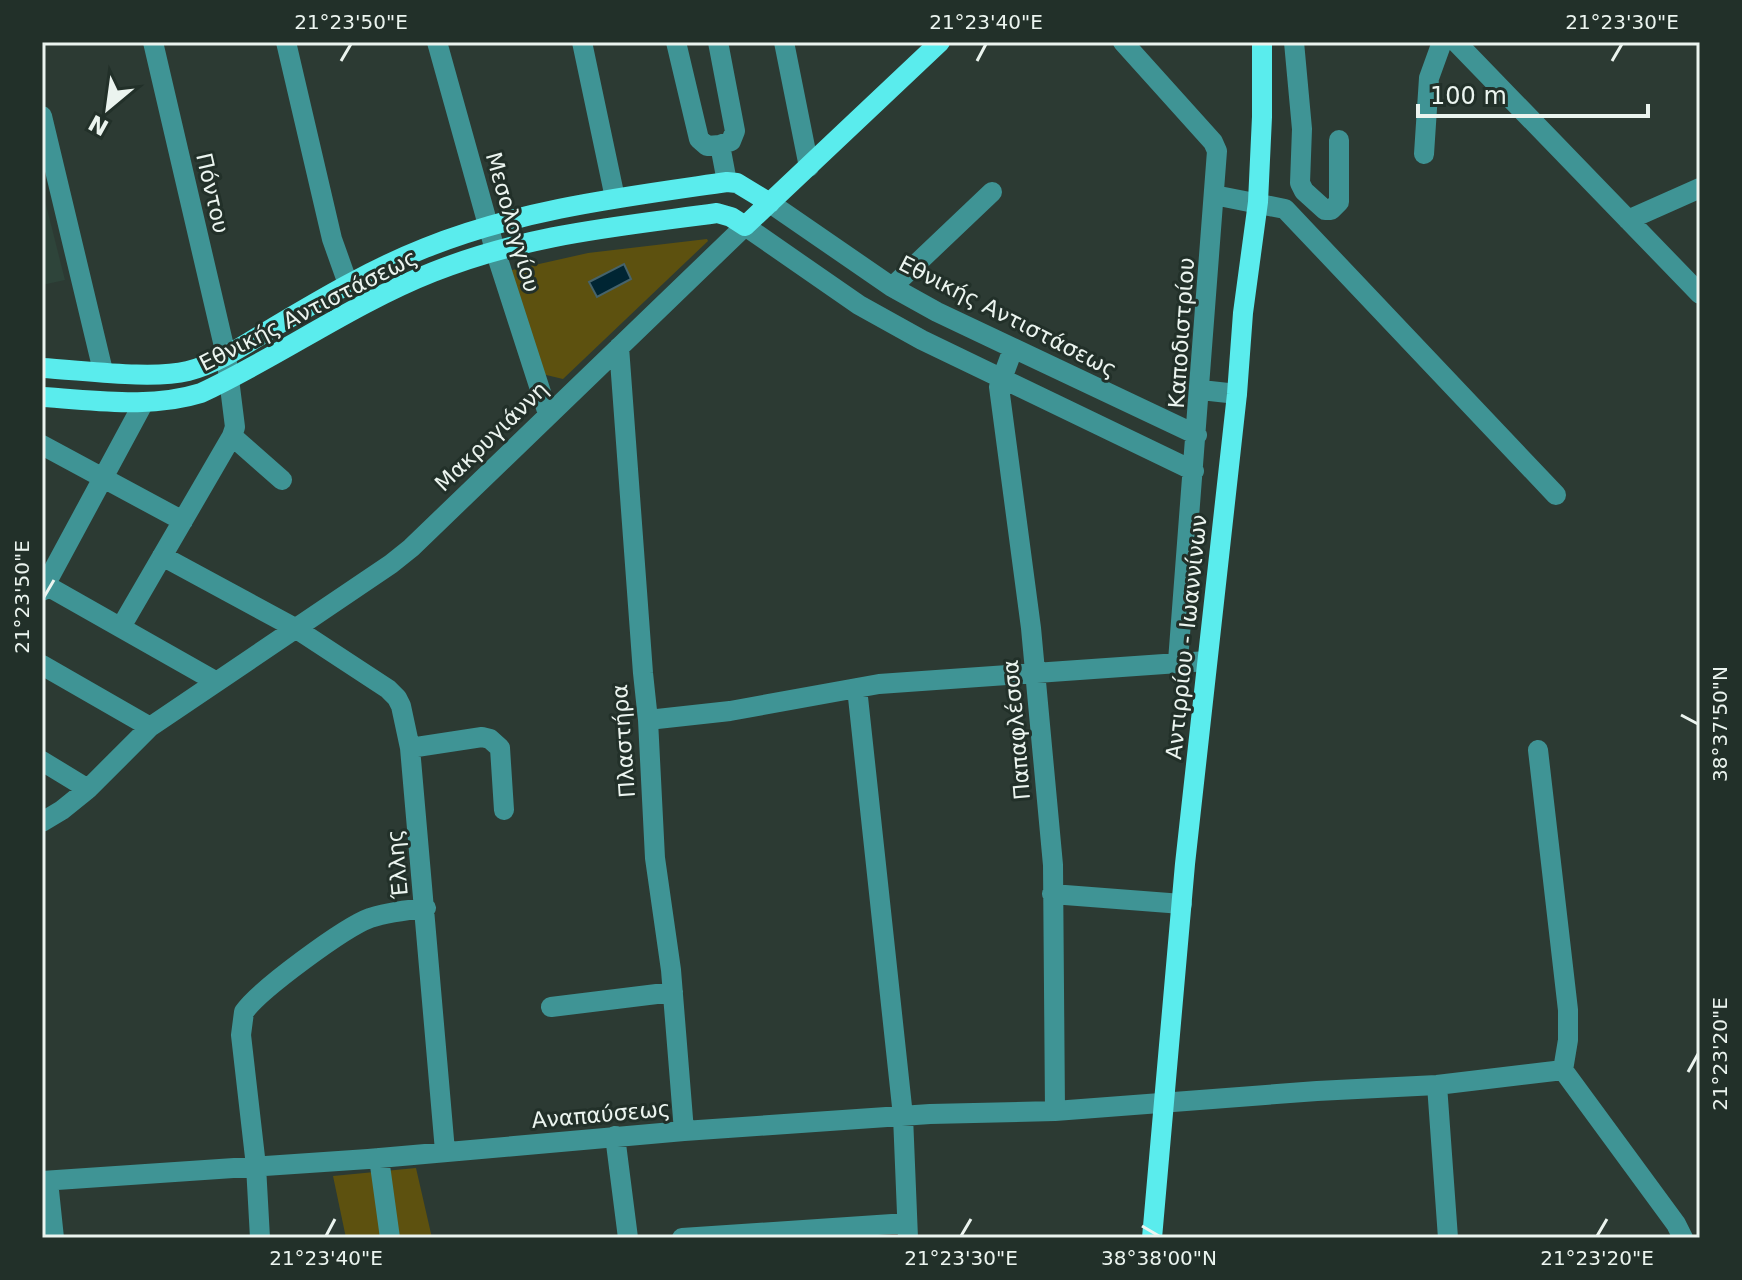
<svg xmlns="http://www.w3.org/2000/svg" width="1742" height="1280" font-family="'DejaVu Sans',sans-serif">
	<style>
		.built { fill: #2e443a }
		.green { fill: #5d510f }
		.water { fill: #002533; stroke: #46636b; stroke-width: 2 }
		.lines { fill: none; stroke-linecap: round; stroke-linejoin: round }
		.minor { stroke: #3f9495; stroke-width: 20 }
		.major { stroke: #5aeced; stroke-width: 20 }
		.ticks { fill: none; stroke: #ebf4ef; stroke-width: 3 }
		.labels { text-anchor: middle; stroke-width: 6; stroke-linejoin: round; paint-order: stroke }
		.street-label { font-size: 22px; fill: #ebf4ef; stroke: #223029 }
		.neatline { fill: none; stroke: #ebf4ef; stroke-width: 3 }
		.ticks-label { font-size: 20px; text-anchor: middle; fill: #ebf4ef }
	</style>
	<rect width="100%" height="100%" fill="#2c3a33"/>
	<path class="built" d="M 42,189 L 65,280 L 42,285 Z"/>
	<path class="green" d="M 707,239 L 708,241 L 563,379 L 542,374 L 508,271 L 588,253 Z
		M 416,1168 L 432,1238 L 346,1238 L 333,1176 Z"/>
	<path class="water" d="M 624,264 L 631,279 L 597,297 L 589,282 Z"/>
	<g class="lines">
		<path class="minor" d="M 286,42 L 332,239 L 348,284
			M 437,42 L 495,250 L 548,414
			M 582,42 L 615,198
			M 676,42 L 699,139 L 707,146 L 720,145
			M 718,42 L 735,131 L 731,141 L 720,145 L 727,182
			M 784,42 L 809,167
			M 1123,42 L 1213,142 L 1217,151 L 1178,661
			M 1294,42 L 1302,129 L 1300,183 L 1304,191 L 1325,210 L 1331,210 L 1339,202 L 1339,140
			M 1456,42 L 1700,294
			M 42,116 L 103,371
			M 1424,154 L 1429,78 L 1442,42
			M 1214,195 L 1285,209 L 1556,495
			M 770,203 L 892,287 L 937,312 L 1197,435
			M 1628,220 L 1700,188
			M 892,287 L 992,192
			M 619,347 L 643,673 L 648,720 L 655,858 L 671,970 L 684,1131
			M 1013,349 L 999,387 L 1031,628 L 1053,865 L 1055,1111
			M 1201,390 L 1237,394
			M 232,436 L 282,480
			M 42,445 L 183,521
			M 162,556 L 295,628 L 388,689 L 397,698 L 401,706 L 410,748 L 445,1151
			M 42,583 L 215,681
			M 42,591 L 144,402
			M 121,627 L 232,436 L 235,427 L 226,355 L 153,42
			M 42,665 L 150,727
			M 857,688 L 903,1116 L 908,1238
			M 648,720 L 730,711 L 879,684 L 1207,661
			M 410,748 L 482,737 L 490,739 L 500,748 L 504,810
			M 1538,750 L 1568,1010 L 1568,1040 L 1563,1070
			M 42,761 L 88,789
			M 42,822 L 62,810 L 88,789 L 150,727 L 391,564 L 411,548 L 745,226 L 859,305 L 922,340 L 1194,471
			M 1052,894 L 1182,904
			M 551,1007 L 673,992
			M 1563,1070 L 1676,1224 L 1683,1238
			M 1437,1085 L 1448,1238
			M 615,1136 L 628,1238
			M 379,1158 L 390,1238
			M 42,1181 L 368,1159 L 684,1131 L 930,1114 L 1055,1111 L 1317,1091 L 1437,1085 L 1563,1070
			M 48,1181 L 54,1238
			M 260,1238 L 256,1166 L 241,1035 L 244,1012 C 259,990 345,927 370,918 C 388,912 407,910 426,908
			M 682,1238 L 907,1223"/>
		<path class="major" d="M 42,368 C 82,370 151,380 188,371 C 219,363 247,343 274,327 C 323,298 372,269 425,248 C 522,209 624,197 727,182 L 737,183 L 770,203
			M 42,397 C 95,400 150,409 201,393 C 280,356 352,304 433,272 C 529,234 616,227 717,213 L 731,217 L 745,226 L 940,42
			M 1152,1238 L 1185,864 L 1237,394 L 1243,313 L 1258,202 L 1262,117 L 1262,42"/>
	</g>
	<path class="ticks" d="M 341,61 L 351,44M 977,61 L 986,44M 1612,61 L 1622,44M 44,597 L 54,580M 1681,715 L 1698,724M 1688,1072 L 1698,1054M 1142,1226 L 1159,1236M 326,1236 L 335,1219M 961,1236 L 971,1219M 1597,1236 L 1607,1219"/>
	<g class="labels">
		<g class="street-label">
			<text transform="translate(213 193) rotate(77)" y="8">Πόντου</text>
			<text transform="translate(513 222) rotate(74)" y="8">Μεσολογγίου</text>
			<text transform="translate(308 310) rotate(-27)" y="8">Εθνικής Αντιστάσεως</text>
			<text transform="translate(1008 316) rotate(27)" y="8">Εθνικής Αντιστάσεως</text>
			<text transform="translate(1181 333) rotate(-86)" y="8">Καποδιστρίου</text>
			<text transform="translate(491 436) rotate(-44)" y="8">Μακρυγιάννη</text>
			<text transform="translate(1186 637) rotate(-84)" y="8">Αντιρρίου - Ιωαννίνων</text>
			<text transform="translate(1016 730) rotate(-95)" y="8">Παπαφλέσσα</text>
			<text transform="translate(623 741) rotate(-94)" y="8">Πλαστήρα</text>
			<text transform="translate(397 864) rotate(-95)" y="8">Έλλης</text>
			<text transform="translate(601 1114) rotate(-5)" y="8">Αναπαύσεως</text>
		</g>
	</g>
	<rect width="1742" height="1280" fill="none" stroke="#223029" stroke-width="88"/>
	<g transform="translate(108 108) rotate(209)" stroke="#223029" stroke-width="6" paint-order="stroke">
	<path d="M0-6L14 30L0 20L-14 30Z" fill="#ebf4ef"/>
	<text y="-12" font-size="22" font-weight="bold" text-anchor="middle" fill="#ebf4ef">N</text>
	</g>
	<path d="M1418 104v12h230v-12" fill="none" stroke="#ebf4ef" stroke-width="4"/>
	<text x="1430" y="104" font-size="24" fill="#ebf4ef" stroke="#223029" stroke-width="6" paint-order="stroke">100 m</text>
	<rect x="44" y="44" width="1654" height="1192" class="neatline"/>
	<g class="ticks-label">
		<text x="351" y="29">21°23'50"E</text>
		<text x="986" y="29">21°23'40"E</text>
		<text x="1622" y="29">21°23'30"E</text>
		<text transform="translate(22 597) rotate(-90)" y="7">21°23'50"E</text>
		<text transform="translate(1720 724) rotate(-90)" y="7">38°37'50"N</text>
		<text transform="translate(1720 1054) rotate(-90)" y="7">21°23'20"E</text>
		<text x="326" y="1265">21°23'40"E</text>
		<text x="961" y="1265">21°23'30"E</text>
		<text x="1159" y="1265">38°38'00"N</text>
		<text x="1597" y="1265">21°23'20"E</text>
	</g>
</svg>
